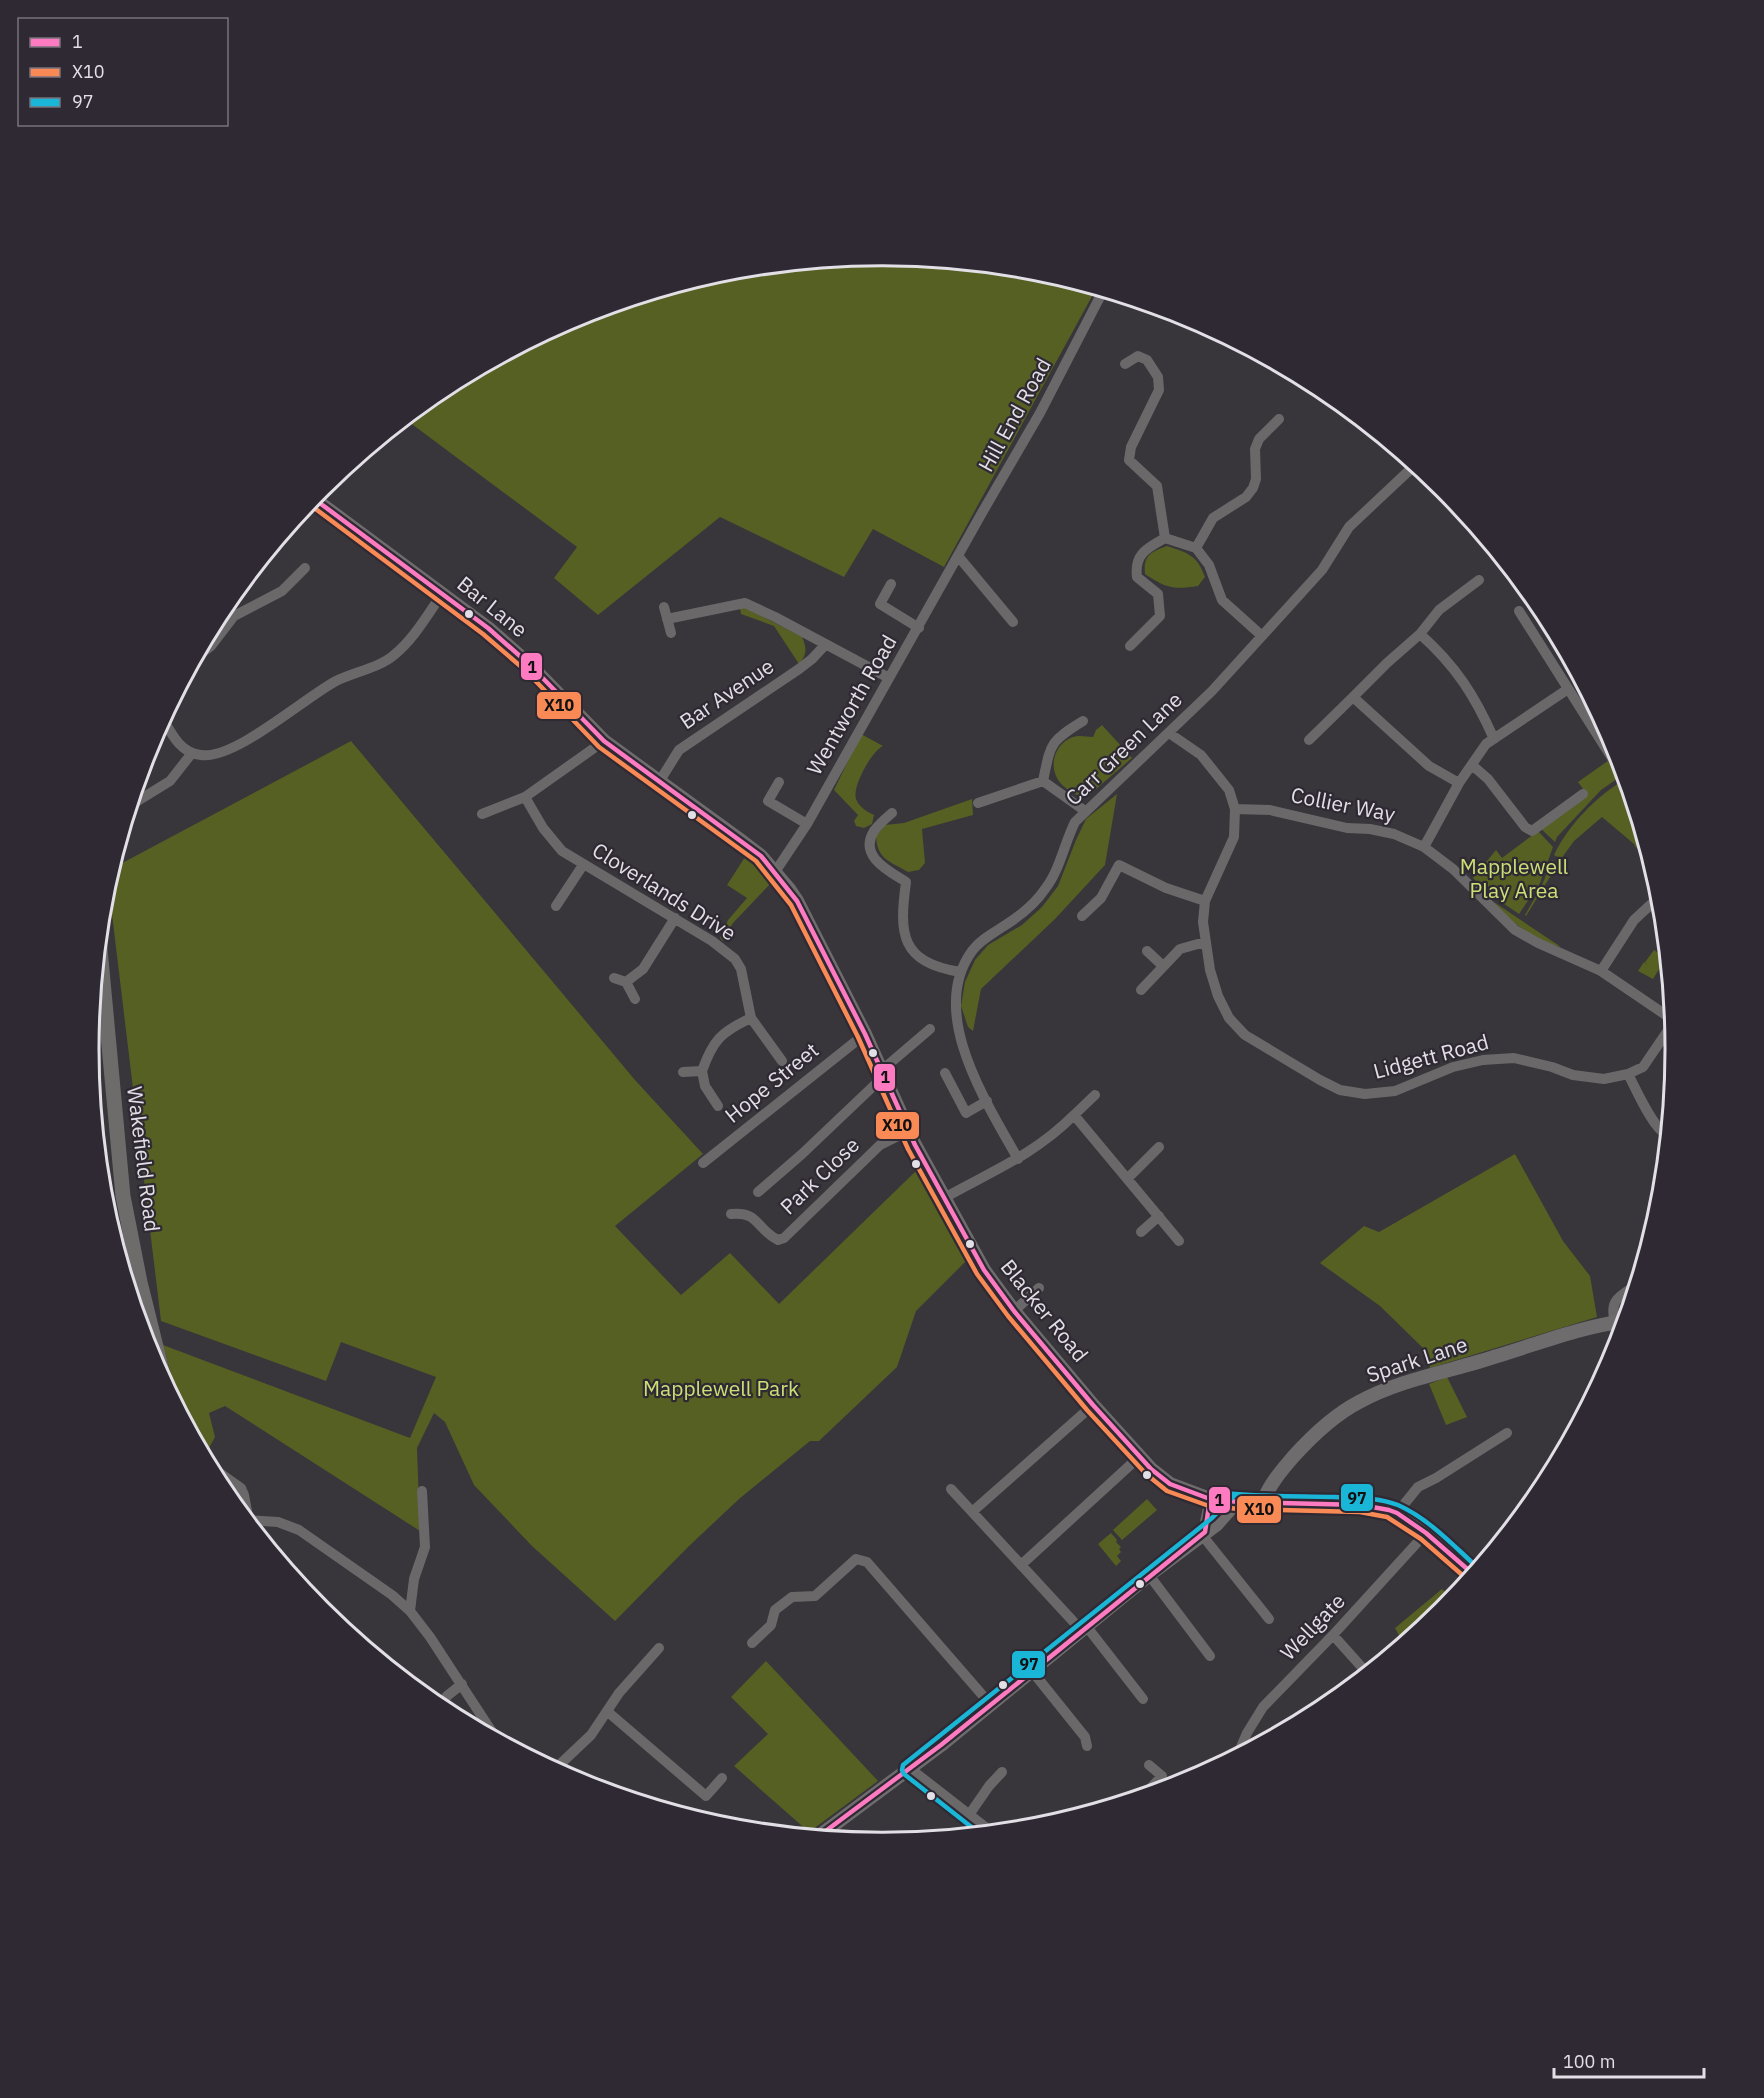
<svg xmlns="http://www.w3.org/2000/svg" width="1764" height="2098" font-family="'IBM Plex Sans',sans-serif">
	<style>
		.green { fill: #556022 }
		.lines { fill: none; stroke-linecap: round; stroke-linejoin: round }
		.minor { stroke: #6b686a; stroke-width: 10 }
		.tertiary { stroke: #6b686a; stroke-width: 12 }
		.secondary { stroke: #6e6c6d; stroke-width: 14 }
		.primary { stroke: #6e6b6b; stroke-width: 15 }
		.bus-1-casing { stroke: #2f2933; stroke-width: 9 }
		.bus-2-casing { stroke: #2f2933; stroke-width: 9 }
		.bus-3-casing { stroke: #2f2933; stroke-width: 9 }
		.bus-1 { stroke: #fe7ac1; stroke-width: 4.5 }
		.bus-2 { stroke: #f98a56; stroke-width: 4.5 }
		.bus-3 { stroke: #1ab6d8; stroke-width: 4.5 }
		.bus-dot { fill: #e3dfe6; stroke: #2f2933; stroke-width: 2 }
		.labels { text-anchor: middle; stroke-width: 4.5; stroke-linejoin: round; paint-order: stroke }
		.street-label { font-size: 21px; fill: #e3dfe6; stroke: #2f2933 }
		.park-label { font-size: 21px; fill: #cae075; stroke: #2f2933 }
		.rim { fill: none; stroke: #e3dfe6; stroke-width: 3 }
		.line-badge { stroke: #2f2933; stroke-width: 2 }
		.pale-badge-label { font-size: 16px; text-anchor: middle; font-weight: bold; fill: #111 }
	</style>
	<rect width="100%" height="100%" fill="#38353b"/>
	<path class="green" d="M 882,256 L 1037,271 L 1096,289 L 944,567 L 873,529 L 844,577 L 720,517 L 598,615 L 554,578 L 577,547 L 405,419 L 441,389 L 579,316 L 728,271 Z
		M 1167,546 C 1188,553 1197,555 1205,577 L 1198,586 C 1173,590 1166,588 1145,574 C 1143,555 1151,552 1167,546 Z
		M 740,608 L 746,608 L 802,637 C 807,648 807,655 799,664 L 774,626 L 741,614 Z
		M 1102,725 L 1132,758 L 1088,796 L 1081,797 C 1072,793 1060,786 1056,776 C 1049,760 1058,742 1073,737 C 1079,735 1087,737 1093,737 L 1096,730 Z
		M 1606,730 L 1615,746 L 1624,774 L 1601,790 L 1557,837 L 1555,842 L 1539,827 L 1586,793 L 1578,782 L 1612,758 L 1605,745 Z
		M 861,734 L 883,746 C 872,751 852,786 856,799 C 859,807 866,811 874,815 L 872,824 L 864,828 L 856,826 L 854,821 L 858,815 L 834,790 Z
		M 351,741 L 635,1080 L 703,1154 L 615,1226 L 681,1295 L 730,1253 L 779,1304 L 919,1168 L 937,1196 L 970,1257 L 916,1311 L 897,1367 L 819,1441 L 810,1441 L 739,1499 L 688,1547 L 615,1621 L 532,1546 L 474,1485 L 445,1422 L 434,1413 L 417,1448 L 420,1531 L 225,1406 L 209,1413 L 215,1437 L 205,1455 L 182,1414 L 163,1345 L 410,1438 L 436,1377 L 341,1342 L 326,1381 L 161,1321 L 108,881 L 111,869 Z
		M 1625,779 L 1645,844 L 1642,842 L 1636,848 L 1634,844 L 1602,817 L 1574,841 L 1561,859 L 1554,855 C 1569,824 1596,797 1625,779 Z
		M 1117,794 L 1105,865 L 1055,919 L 981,989 L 973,1031 L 968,1027 L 961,1006 L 965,982 L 975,960 L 988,945 L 1022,925 L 1042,907 L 1058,886 L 1076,840 L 1086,819 Z
		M 972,799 L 973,815 L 922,829 L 925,863 L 919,870 L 908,872 C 889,861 877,859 876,836 L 885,825 L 904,823 Z
		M 1538,831 L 1553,847 L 1540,883 L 1519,914 L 1488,893 L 1473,878 L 1496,850 L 1502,858 Z
		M 745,857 L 772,882 L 733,923 L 723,941 L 720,938 L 728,920 L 747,898 L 727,885 Z
		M 1552,860 L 1558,864 L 1526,916 L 1525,915 L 1542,885 Z
		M 1494,902 L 1561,947 C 1536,941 1509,922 1494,902 Z
		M 1654,950 L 1666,958 L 1653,979 L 1638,971 L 1644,962 L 1648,965 L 1645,962 Z
		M 1515,1154 L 1563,1241 L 1590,1276 L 1597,1317 L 1430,1368 L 1424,1349 L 1380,1306 L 1320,1263 L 1364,1226 L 1379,1232 Z
		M 1447,1377 L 1467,1417 L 1446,1425 L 1429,1384 Z
		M 1147,1499 L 1157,1510 L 1122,1540 L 1113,1530 Z
		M 1111,1533 L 1117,1540 L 1116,1542 L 1121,1547 L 1119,1549 L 1121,1552 L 1117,1556 L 1121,1561 L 1116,1566 L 1098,1544 Z
		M 1442,1589 L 1453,1598 L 1443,1610 L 1403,1643 L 1395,1628 Z
		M 766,1661 L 878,1781 L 809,1832 L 734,1766 L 768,1734 L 731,1697 Z"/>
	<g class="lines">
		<path class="minor" d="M 1125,364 L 1138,356 L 1147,360 L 1158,377 L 1159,390 L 1131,447 L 1129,460 L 1157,486 L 1165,538
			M 1196,548 L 1213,518 L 1246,497 L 1253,488 L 1256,479 L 1255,449 L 1259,439 L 1279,419
			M 958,556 L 1013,622
			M 891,584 L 880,604 L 919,628
			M 664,607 L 671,633
			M 1519,611 L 1612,758
			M 667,619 L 745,603 L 775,617 L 889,678
			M 1420,634 L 1439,610 L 1479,580
			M 1130,646 L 1160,616 L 1158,594 L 1137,577 C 1134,554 1147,548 1165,538 L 1196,548 L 1209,565 L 1222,600 L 1262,636
			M 195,658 L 211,646 L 234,616 L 282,591 L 305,568
			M 163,719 C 172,735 181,753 201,755 C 235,760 304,698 336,681 C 354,672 379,668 394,655 C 414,639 428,614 442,594
			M 1169,733 L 1201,755 L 1229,790 L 1235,809 L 1234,837 L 1205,901 L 1203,922 L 1210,970 L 1218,996 L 1229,1018 L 1245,1035 L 1320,1080 L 1340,1090 L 1365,1094 L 1395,1091 L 1453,1067 L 1483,1060 L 1514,1058 L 1552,1067 L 1573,1075 L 1604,1079 L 1628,1074 L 1643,1067 L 1673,1023
			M 1309,740 L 1353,697
			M 1472,765 L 1488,779 L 1525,827 L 1532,831 L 1583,794
			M 1043,781 C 1051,743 1049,742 1083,721
			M 659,782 L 679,750 L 799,669 L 812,659 L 825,645
			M 779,782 L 768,801 L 807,824
			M 1459,783 L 1429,766 L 1353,697 L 1387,663 L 1420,634 C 1456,666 1475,696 1494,739
			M 525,797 L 543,828 L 562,851 L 712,941 L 735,959 L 741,969 L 751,1018 L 782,1061
			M 978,803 L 1043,781 L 1085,811
			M 131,805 L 170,781 L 192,753
			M 1235,809 L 1270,810 L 1347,828 L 1370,829 L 1394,834 L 1424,847 L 1453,869 L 1515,930 L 1538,943 L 1601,971 L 1673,1020
			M 892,813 C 886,818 879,824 874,831 C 858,856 889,871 906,882 C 899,934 900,962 960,972
			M 482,814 L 525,797 L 604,741
			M 1424,847 L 1459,783 L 1486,744 L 1568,689
			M 1644,847 L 1647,850
			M 775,872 L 807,824 L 983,511 L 1040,413 L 1103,291
			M 556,906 L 583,865
			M 1082,916 L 1101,898 L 1119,865 L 1166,888 L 1205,901
			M 1147,951 L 1163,966
			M 1601,971 L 1634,920 L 1660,896
			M 614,978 L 626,982
			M 1141,990 L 1180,949 L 1205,942
			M 635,999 L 626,982 L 643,969 L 675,918
			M 882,1070 L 930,1029
			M 702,1071 L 705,1086 L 718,1106
			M 683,1072 L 702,1071 C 713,1040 721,1032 751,1018
			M 945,1073 L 966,1113 L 987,1101
			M 1628,1074 C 1636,1089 1653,1129 1667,1135
			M 1074,1115 L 1095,1095
			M 1018,1159 C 987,1103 927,1013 972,951 C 980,940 993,933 1004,926 C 1020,916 1035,904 1045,889 C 1060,870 1064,844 1075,822 L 1212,691 L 1322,570 L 1349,527 L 1415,465
			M 703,1163 L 865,1034
			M 1128,1178 L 1159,1147
			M 758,1192 L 802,1154 L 884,1076
			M 944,1198 C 992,1171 1034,1155 1074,1115 L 1179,1241
			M 731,1214 C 759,1211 756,1229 778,1240 L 784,1238 L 880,1145 L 908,1131
			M 1141,1232 L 1159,1216
			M 1014,1311 L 1039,1288
			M 1615,1323 C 1609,1301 1618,1297 1635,1286
			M 210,1466 L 241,1488 L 244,1495 L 249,1522
			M 951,1489 L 1082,1631
			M 972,1512 L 1093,1405
			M 1397,1513 L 1418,1487 L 1436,1478 L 1507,1433
			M 247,1520 L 278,1522 L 299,1530 L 392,1595 L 410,1611 L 430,1637 L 496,1738
			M 1202,1535 L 1269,1619
			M 1021,1565 L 1139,1457
			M 1149,1575 L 1210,1656
			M 410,1611 L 414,1579 L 425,1547 L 422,1491
			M 1087,1627 L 1143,1699
			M 1333,1635 L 1367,1673
			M 752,1643 L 771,1625 L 775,1610 L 792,1597 L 815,1596 L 856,1559 L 867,1562 L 991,1705
			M 1032,1671 L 1085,1737 L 1087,1746
			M 439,1707 L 447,1696 L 462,1684
			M 608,1712 L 706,1796 L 722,1778
			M 1238,1754 L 1247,1733 L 1263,1707 L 1333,1635 L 1426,1533
			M 555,1769 L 591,1735 L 619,1693 L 659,1648
			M 1144,1795 L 1162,1776 L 1149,1765
			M 969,1815 L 989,1786 L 1002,1772"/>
		<path class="tertiary" d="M 909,1769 L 990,1832"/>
		<path class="secondary" d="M 313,498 L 488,628 L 530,665 L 604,741 L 740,840 L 761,856 L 789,889 L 797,901 L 865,1034 L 915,1145 L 984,1270 L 1014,1311 L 1093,1405 L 1151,1469 L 1170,1484 L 1210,1499 L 1239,1502 L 1361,1505 L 1389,1510 L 1397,1513 L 1426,1533 L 1473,1574
			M 1263,1502 C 1269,1485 1281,1471 1293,1457 C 1312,1436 1334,1415 1359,1402 C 1401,1379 1452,1371 1497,1356 C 1540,1343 1580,1327 1625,1321
			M 1205,1532 L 1210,1508 L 1210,1499
			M 819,1836 L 941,1745 L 1149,1575 L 1216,1525 L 1231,1508 L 1239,1502"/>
		<path class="primary" d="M 99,938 L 123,1196 L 140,1282 L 165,1383"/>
		<g class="bus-1-casing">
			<path id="bus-1" d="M 313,498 L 488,628 L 530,665 L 604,741 L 761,856 L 797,901 L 865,1034 L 915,1145 L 984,1270 L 1014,1311 L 1093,1405 L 1151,1469 L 1170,1484 L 1210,1499 L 1239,1502 L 1361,1505 L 1389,1510 L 1397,1513 L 1426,1533 L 1473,1574
				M 819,1836 L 941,1745 L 1205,1532 L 1210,1499"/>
		</g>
		<g class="bus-2-casing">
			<path id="bus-2" d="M 309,504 L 483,634 L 525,670 L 599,747 L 756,861 L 791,905 L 858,1037 L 908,1149 L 977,1274 L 1008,1316 L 1087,1410 L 1146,1474 L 1167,1491 L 1209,1506 L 1239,1509 L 1360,1512 L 1387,1517 L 1421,1539 L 1468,1580"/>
		</g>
		<g class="bus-3-casing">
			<path id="bus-3" d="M 1213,1492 C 1253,1497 1293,1496 1334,1497 C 1355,1498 1377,1497 1398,1505 C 1429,1519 1453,1545 1478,1568
				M 979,1833 L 904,1774 L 902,1770 L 903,1765 L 1212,1518 L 1234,1496"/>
		</g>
		<use href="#bus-1" class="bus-1"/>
		<use href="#bus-2" class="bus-2"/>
		<use href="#bus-3" class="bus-3"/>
	</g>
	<g class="bus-dot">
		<circle cx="469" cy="614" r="5"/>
		<circle cx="692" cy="815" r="5"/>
		<circle cx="873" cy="1053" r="5"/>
		<circle cx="916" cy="1164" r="5"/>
		<circle cx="970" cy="1244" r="5"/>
		<circle cx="1147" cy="1475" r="5"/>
		<circle cx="1140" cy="1584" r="5"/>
		<circle cx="1003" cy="1685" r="5"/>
		<circle cx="931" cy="1796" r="5"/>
	</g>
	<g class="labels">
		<g class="street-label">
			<text transform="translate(1015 415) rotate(-61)" y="7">Hill End Road</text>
			<text transform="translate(492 607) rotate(39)" y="7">Bar Lane</text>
			<text transform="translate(727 694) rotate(-34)" y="7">Bar Avenue</text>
			<text transform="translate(852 705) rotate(-60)" y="7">Wentworth Road</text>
			<text transform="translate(1124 749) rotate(-44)" y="7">Carr Green Lane</text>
			<text transform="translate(1343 805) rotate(11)" y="7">Collier Way</text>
			<text transform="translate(664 892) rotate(32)" y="7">Cloverlands Drive</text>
			<text transform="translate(1431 1057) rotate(-15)" y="7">Lidgett Road</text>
			<text transform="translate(772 1083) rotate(-39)" y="7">Hope Street</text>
			<text transform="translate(143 1159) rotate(83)" y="7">Wakefield Road</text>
			<text transform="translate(820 1176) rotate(-44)" y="7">Park Close</text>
			<text transform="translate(1044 1311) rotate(51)" y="7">Blacker Road</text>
			<text transform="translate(1417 1360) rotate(-18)" y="7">Spark Lane</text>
			<text transform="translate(1313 1627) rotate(-46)" y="7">Wellgate</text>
		</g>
		<g class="park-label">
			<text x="1514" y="874">Mapplewell<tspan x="1514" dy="24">Play Area</tspan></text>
			<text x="721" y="1396">Mapplewell Park</text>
		</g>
	</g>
	<path d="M0 0H1764V2098H0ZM99 1049a783 783 0 1 1 1566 0a783 783 0 1 1-1566 0Z" fill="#2f2933" fill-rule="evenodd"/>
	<path class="rim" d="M99 1049a783 783 0 1 1 1566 0a783 783 0 1 1-1566 0Z"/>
	<g class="line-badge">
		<rect x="520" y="652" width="23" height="29" rx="6" fill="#fe7ac1"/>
		<rect x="536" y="691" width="46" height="29" rx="6" fill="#f98a56"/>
		<rect x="873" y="1063" width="23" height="29" rx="6" fill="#fe7ac1"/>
		<rect x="875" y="1111" width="45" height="29" rx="6" fill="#f98a56"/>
		<rect x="1340" y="1483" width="34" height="29" rx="6" fill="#1ab6d8"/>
		<rect x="1208" y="1486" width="23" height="28" rx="6" fill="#fe7ac1"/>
		<rect x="1236" y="1495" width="46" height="29" rx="6" fill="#f98a56"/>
		<rect x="1011" y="1650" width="35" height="29" rx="6" fill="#1ab6d8"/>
	</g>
	<g class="pale-badge-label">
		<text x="532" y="673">1</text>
		<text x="559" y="711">X10</text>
		<text x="885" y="1083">1</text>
		<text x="897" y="1131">X10</text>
		<text x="1357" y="1504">97</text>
		<text x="1219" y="1506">1</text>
		<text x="1259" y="1515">X10</text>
		<text x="1029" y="1670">97</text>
	</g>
	<rect x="18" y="18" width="210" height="108" fill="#2f2933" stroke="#77727b" stroke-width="1.5"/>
	<rect x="30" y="38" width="30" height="9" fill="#fe7ac1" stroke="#77727b" stroke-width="1.5"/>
	<text x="72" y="48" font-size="18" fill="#e3dfe6">1</text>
	<rect x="30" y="68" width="30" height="9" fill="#f98a56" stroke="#77727b" stroke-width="1.5"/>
	<text x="72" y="78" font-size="18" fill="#e3dfe6">X10</text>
	<rect x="30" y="98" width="30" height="9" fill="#1ab6d8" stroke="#77727b" stroke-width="1.5"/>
	<text x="72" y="108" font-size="18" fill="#e3dfe6">97</text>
	<path d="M1554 2068v9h150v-9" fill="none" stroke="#e3dfe6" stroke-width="3"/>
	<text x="1563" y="2068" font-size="18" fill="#e3dfe6" stroke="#2f2933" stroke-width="4.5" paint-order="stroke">100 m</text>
</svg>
